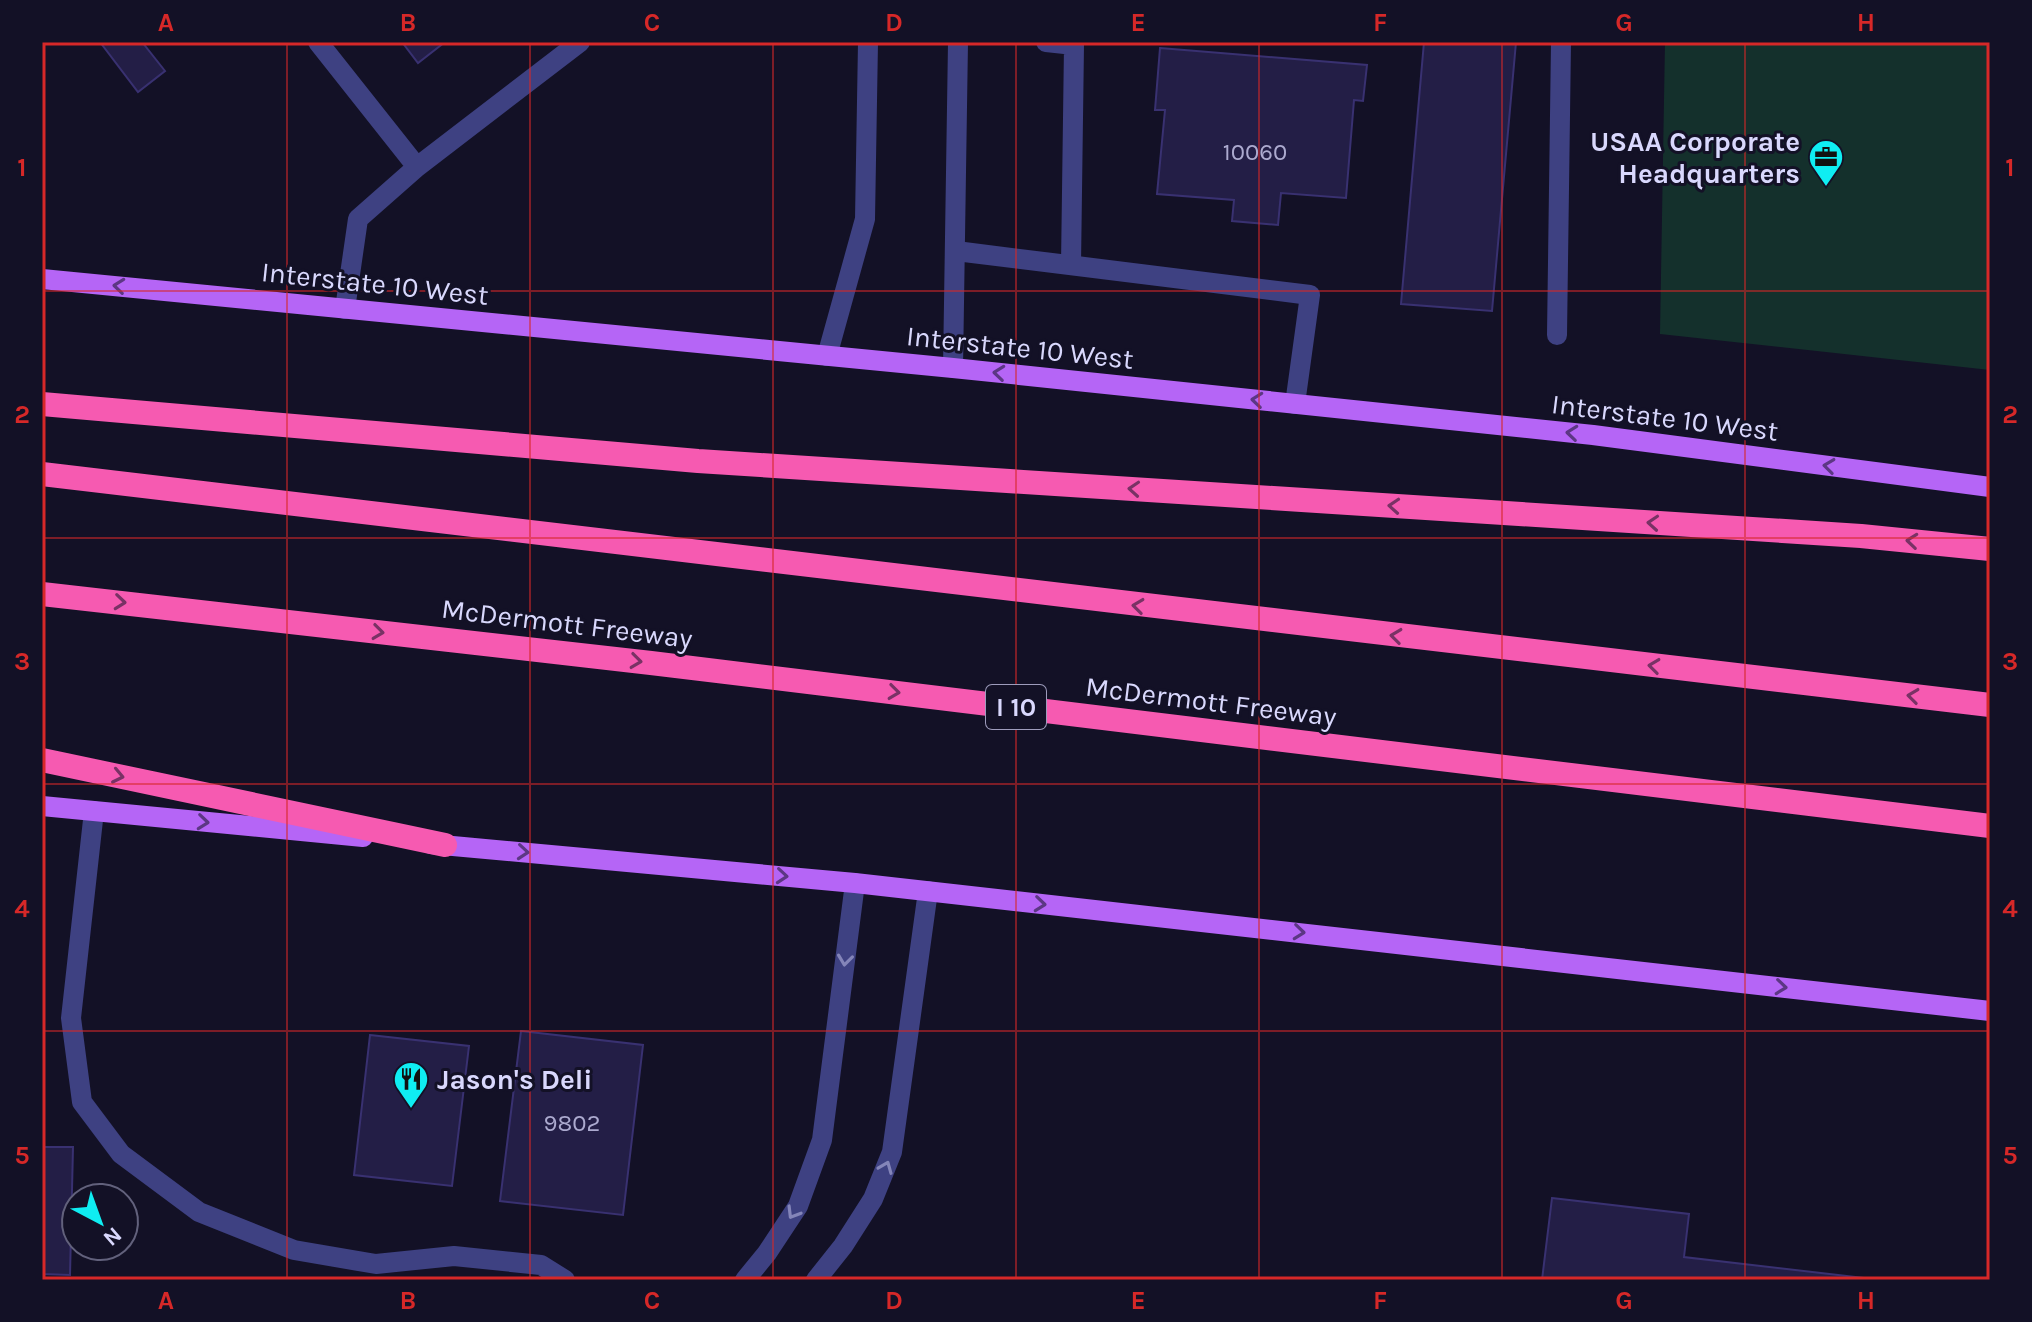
<svg xmlns="http://www.w3.org/2000/svg" width="2032" height="1322" font-family="Karla,sans-serif">
	<style>
		.green { fill: #14302c }
		.building { fill: #231e46; stroke: #393171; stroke-width: 2 }
		.lines { fill: none; stroke-linecap: round; stroke-linejoin: round }
		.minor { stroke: #3e4182; stroke-width: 20 }
		.major { stroke: #b565f6; stroke-width: 20 }
		.highway { stroke: #f65ab1; stroke-width: 24 }
		.oneway { stroke: #5c3784 }
		.oneway2 { stroke: #793265 }
		.oneway3 { stroke: #8485b9 }
		.grid { fill: none; stroke: #d62828; stroke-width: 2; stroke-opacity: 0.55 }
		.labels { text-anchor: middle; stroke-width: 6; stroke-linejoin: round; paint-order: stroke }
		.number-label { font-size: 24px; fill: #acaacf }
		.shield { fill: #131126; stroke: #9e9cbc; stroke-width: 2 }
		.shield-label { font-size: 26px; font-weight: bold; fill: #d9d8fd }
		.poi-label { font-size: 28px; font-weight: bold; fill: #d9d8fd; stroke: #131126; text-anchor: end }
		.street-label { font-size: 28px; fill: #d9d8fd; stroke: #131126 }
		.neatline { fill: none; stroke: #d62828; stroke-width: 3 }
		.grid-label { font-size: 26px; text-anchor: middle; font-weight: bold; fill: #d62828 }
	</style>
	<rect width="100%" height="100%" fill="#131126"/>
	<path class="green" d="M 1665,42 L 1990,42 L 1990,370 L 1660,334 Z"/>
	<path class="building" d="M 100,42 L 142,42 L 165,71 L 138,92 Z
		M 402,42 L 445,42 L 418,63 Z
		M 1424,42 L 1516,42 L 1492,311 L 1401,304 Z
		M 1160,48 L 1367,65 L 1363,101 L 1354,100 L 1346,198 L 1281,193 L 1278,225 L 1232,221 L 1234,200 L 1157,194 L 1165,110 L 1155,110 Z
		M 521,1031 L 643,1045 L 623,1215 L 500,1201 Z
		M 370,1035 L 469,1046 L 452,1186 L 354,1175 Z
		M 42,1147 L 73,1147 L 70,1275 L 42,1274 Z
		M 1552,1198 L 1689,1214 L 1684,1257 L 1881,1280 L 1542,1280 Z"/>
	<g class="lines">
		<path class="minor" d="M 318,42 L 417,167
			M 1046,42 L 1074,45 L 1071,265
			M 956,251 L 1310,295 L 1295,404
			M 345,309 L 358,219 L 417,167 L 580,42
			M 1557,335 L 1561,42
			M 827,356 L 865,219 L 868,42
			M 953,368 L 958,42
			M 94,811 L 71,1018 L 82,1102 L 121,1154 L 199,1212 L 294,1250 L 376,1264 L 454,1256 L 541,1265 L 565,1280
			M 745,1280 L 767,1253 L 798,1206 L 822,1140 L 855,883
			M 816,1280 L 843,1246 L 873,1199 L 892,1152 L 928,891"/>
		<path class="major" d="M 42,279 L 953,368 L 1593,435 L 1990,487
			M 42,806 L 363,837
			M 431,844 L 855,883 L 1990,1011"/>
		<path class="highway" d="M 42,404 L 698,461 L 1861,536 L 1990,549
			M 42,474 L 1990,705
			M 42,594 L 651,663 L 1990,826
			M 42,760 L 445,845"/>
	</g>
	<defs><path id="oneway-chevron" d="M-2-3.5L2.5 0L-2 3.5" fill="none" stroke-width="1.6" stroke-linecap="round" stroke-linejoin="round" transform="scale(2)"/></defs>
	<g class="oneway">
		<use href="#oneway-chevron" transform="translate(119 286) rotate(-174)"/>
		<use href="#oneway-chevron" transform="translate(999 373) rotate(-174)"/>
		<use href="#oneway-chevron" transform="translate(1257 400) rotate(-174)"/>
		<use href="#oneway-chevron" transform="translate(1572 433) rotate(-174)"/>
		<use href="#oneway-chevron" transform="translate(1829 466) rotate(-173)"/>
		<use href="#oneway-chevron" transform="translate(203 822) rotate(6)"/>
		<use href="#oneway-chevron" transform="translate(523 852) rotate(5)"/>
		<use href="#oneway-chevron" transform="translate(782 876) rotate(5)"/>
		<use href="#oneway-chevron" transform="translate(1040 904) rotate(6)"/>
		<use href="#oneway-chevron" transform="translate(1299 932) rotate(6)"/>
		<use href="#oneway-chevron" transform="translate(1781 987) rotate(6)"/>
	</g>
	<g class="oneway2">
		<use href="#oneway-chevron" transform="translate(1134 489) rotate(-176)"/>
		<use href="#oneway-chevron" transform="translate(1394 506) rotate(-176)"/>
		<use href="#oneway-chevron" transform="translate(1653 523) rotate(-176)"/>
		<use href="#oneway-chevron" transform="translate(1912 541) rotate(-174)"/>
		<use href="#oneway-chevron" transform="translate(120 602) rotate(6)"/>
		<use href="#oneway-chevron" transform="translate(1138 606) rotate(-173)"/>
		<use href="#oneway-chevron" transform="translate(378 632) rotate(7)"/>
		<use href="#oneway-chevron" transform="translate(1396 636) rotate(-173)"/>
		<use href="#oneway-chevron" transform="translate(636 661) rotate(7)"/>
		<use href="#oneway-chevron" transform="translate(1654 666) rotate(-173)"/>
		<use href="#oneway-chevron" transform="translate(894 692) rotate(7)"/>
		<use href="#oneway-chevron" transform="translate(1913 696) rotate(-173)"/>
		<use href="#oneway-chevron" transform="translate(118 776) rotate(12)"/>
	</g>
	<g class="oneway3">
		<use href="#oneway-chevron" transform="translate(845 960) rotate(97)"/>
		<use href="#oneway-chevron" transform="translate(886 1167) rotate(-68)"/>
		<use href="#oneway-chevron" transform="translate(793 1213) rotate(121)"/>
	</g>
	<path class="grid" d="M 287,42 L 287,1280M 530,42 L 530,1280M 773,42 L 773,1280M 1016,42 L 1016,1280M 1259,42 L 1259,1280M 1502,42 L 1502,1280M 1745,42 L 1745,1280M 42,291 L 1990,291M 42,538 L 1990,538M 42,784 L 1990,784M 42,1031 L 1990,1031"/>
	<defs>
		<g id="office-pin" transform="scale(1.8)"><path d="M0 17L-7.5 6A9.5 9.5 0 1 1 7.5 6Z" fill="#0fedf2" stroke="#131126"/><path d="M-6-3h4V-5.5h4V-3h4V5H-6ZM-1-4.5V-3h2v-1.5ZM-6 0V1H6V0Z" fill="#111"/></g>
		<g id="restaurant-pin" transform="scale(1.8)"><path d="M0 17L-7.5 6A9.5 9.5 0 1 1 7.5 6Z" fill="#0fedf2" stroke="#131126"/><path d="M-5-6h1v4h1v-4h1v4h1v-4h1v5L-1.5 .5V6h-2V.5L-5-1ZM5-6V6H3V1.5H1.5Q1.5-4 5-6Z" fill="#111"/></g>
	</defs>
	<g fill-rule="evenodd">
		<use href="#office-pin" x="1826" y="157"/>
		<use href="#restaurant-pin" x="411" y="1079"/>
	</g>
	<g class="labels">
		<g class="number-label">
			<text x="1255" y="160">10060</text>
			<text x="572" y="1131">9802</text>
		</g>
		<rect class="shield" x="986" y="685" width="60" height="44" rx="6"/>
		<g class="shield-label">
			<text x="1016" y="716">I 10</text>
		</g>
		<g class="poi-label">
			<text x="1800" y="151">USAA Corporate<tspan x="1800" dy="32">Headquarters</tspan></text>
			<text x="437" y="1089" text-anchor="start">Jason's Deli</text>
		</g>
		<g class="street-label">
			<text transform="translate(375 283) rotate(6)" y="10">Interstate 10 West</text>
			<text transform="translate(1020 347) rotate(6)" y="10">Interstate 10 West</text>
			<text transform="translate(1665 417) rotate(7)" y="10">Interstate 10 West</text>
			<text transform="translate(567 623) rotate(7)" y="10">McDermott Freeway</text>
			<text transform="translate(1211 701) rotate(7)" y="10">McDermott Freeway</text>
		</g>
	</g>
	<rect width="2032" height="1322" fill="none" stroke="#131126" stroke-width="88"/>
	<g transform="translate(100 1222) rotate(139)"><circle r="38" fill="#131126" stroke="#62617c" stroke-width="2"/>
	<path d="M0-6L14 30L0 20L-14 30Z" fill="#0fedf2"/>
	<text y="-12" font-size="22" font-weight="bold" text-anchor="middle" fill="#d9d8fd">N</text>
	</g>
	<rect x="44" y="44" width="1944" height="1234" class="neatline"/>
	<g class="grid-label">
		<text x="166" y="31">A</text>
		<text x="408" y="31">B</text>
		<text x="652" y="31">C</text>
		<text x="894" y="31">D</text>
		<text x="1138" y="31">E</text>
		<text x="1380" y="31">F</text>
		<text x="1624" y="31">G</text>
		<text x="1866" y="31">H</text>
		<text x="22" y="176">1</text>
		<text x="2010" y="176">1</text>
		<text x="22" y="423">2</text>
		<text x="2010" y="423">2</text>
		<text x="22" y="670">3</text>
		<text x="2010" y="670">3</text>
		<text x="22" y="917">4</text>
		<text x="2010" y="917">4</text>
		<text x="22" y="1164">5</text>
		<text x="2010" y="1164">5</text>
		<text x="166" y="1309">A</text>
		<text x="408" y="1309">B</text>
		<text x="652" y="1309">C</text>
		<text x="894" y="1309">D</text>
		<text x="1138" y="1309">E</text>
		<text x="1380" y="1309">F</text>
		<text x="1624" y="1309">G</text>
		<text x="1866" y="1309">H</text>
	</g>
</svg>
